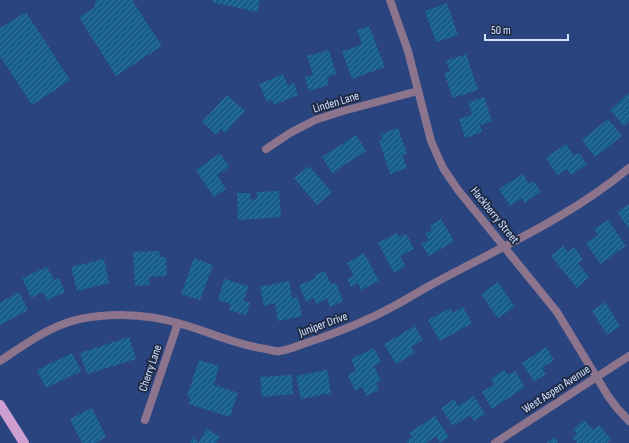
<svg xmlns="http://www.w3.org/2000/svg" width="629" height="443" font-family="'Sofia Sans Condensed',sans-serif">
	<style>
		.building { fill: url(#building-hatch) }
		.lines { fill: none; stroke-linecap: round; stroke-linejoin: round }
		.street { stroke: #8c748d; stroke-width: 8 }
		.primary { stroke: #ce9ed0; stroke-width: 10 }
		.labels { text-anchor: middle; stroke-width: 4; stroke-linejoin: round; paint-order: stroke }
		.street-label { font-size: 12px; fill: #d3e1fd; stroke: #202c47 }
	</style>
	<defs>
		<pattern id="building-hatch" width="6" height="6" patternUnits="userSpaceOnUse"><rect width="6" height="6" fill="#185e8f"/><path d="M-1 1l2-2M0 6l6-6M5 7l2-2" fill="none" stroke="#3975a0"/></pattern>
	</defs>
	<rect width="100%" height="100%" fill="#2a447f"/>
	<path class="building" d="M 96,0 L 132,0 L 162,46 L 116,76 L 79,17 L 94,8 Z
		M 213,0 L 260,0 L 257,12 L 212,2 Z
		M 447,3 L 458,35 L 436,42 L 425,11 Z
		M 26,12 L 70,80 L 32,105 L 0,56 L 0,28 Z
		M 369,26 L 385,67 L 352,79 L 342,52 L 362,44 L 357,30 Z
		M 329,50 L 336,74 L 327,77 L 329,85 L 309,91 L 305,77 L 313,75 L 307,56 Z
		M 466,54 L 478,90 L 453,98 L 444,73 L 450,71 L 446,61 Z
		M 283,74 L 288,86 L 294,83 L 298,95 L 274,105 L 272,100 L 267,102 L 259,84 Z
		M 629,93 L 629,121 L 624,126 L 610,110 Z
		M 227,95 L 245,111 L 225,133 L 221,129 L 216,135 L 202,122 Z
		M 484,97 L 492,121 L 480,125 L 482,132 L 465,138 L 459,119 L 472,115 L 468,102 Z
		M 608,119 L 622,136 L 595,157 L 582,140 Z
		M 398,128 L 407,154 L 402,155 L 407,168 L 390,174 L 379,141 L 383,140 L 381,134 Z
		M 356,135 L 366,151 L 332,173 L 322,157 Z
		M 566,144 L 574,156 L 579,153 L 587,164 L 571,175 L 567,169 L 557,175 L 546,158 Z
		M 220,153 L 229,167 L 217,175 L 226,189 L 214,197 L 196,170 Z
		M 309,166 L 332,192 L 317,205 L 294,178 Z
		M 523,174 L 529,184 L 534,181 L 541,192 L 524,203 L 522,198 L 510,206 L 499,189 Z
		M 279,191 L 281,217 L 238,220 L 237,193 L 250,193 L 250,199 L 257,199 L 257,192 Z
		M 629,204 L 629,229 L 617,212 Z
		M 441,219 L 454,241 L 429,256 L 421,244 L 429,240 L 425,234 L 432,230 L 430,226 Z
		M 608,220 L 626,246 L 600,264 L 586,243 L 598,235 L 594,229 Z
		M 397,233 L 399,237 L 406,234 L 414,249 L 400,256 L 406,266 L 394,273 L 378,243 Z
		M 563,246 L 568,252 L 574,247 L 583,259 L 578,263 L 589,277 L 577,288 L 551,256 Z
		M 159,251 L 160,257 L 166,257 L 167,276 L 149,277 L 150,285 L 135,286 L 133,252 Z
		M 364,253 L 379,281 L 361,290 L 358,283 L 351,287 L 347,279 L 354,276 L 347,263 Z
		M 194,258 L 213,265 L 200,300 L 181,294 Z
		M 104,259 L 109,283 L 77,291 L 71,267 Z
		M 47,267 L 54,280 L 59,278 L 65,292 L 47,300 L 43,292 L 31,298 L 22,278 Z
		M 325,271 L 331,284 L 336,283 L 343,301 L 330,307 L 327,299 L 316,304 L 314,298 L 306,302 L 299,285 L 316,278 L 315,275 Z
		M 224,279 L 248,286 L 244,301 L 250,303 L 246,315 L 229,310 L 231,304 L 218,300 Z
		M 289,281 L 292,298 L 298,297 L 302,316 L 278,321 L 275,303 L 264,306 L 260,287 Z
		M 498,282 L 515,307 L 498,318 L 481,294 Z
		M 19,292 L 28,310 L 0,325 L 0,303 Z
		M 605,302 L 620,326 L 607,335 L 592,311 Z
		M 463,307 L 472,323 L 440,341 L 428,320 L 450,308 L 453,313 Z
		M 415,326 L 423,340 L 411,347 L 415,353 L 396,364 L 384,344 Z
		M 129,337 L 136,359 L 87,374 L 80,353 Z
		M 546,347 L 554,360 L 542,368 L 546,374 L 534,382 L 522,363 Z
		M 374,348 L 381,362 L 374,366 L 381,381 L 376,383 L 379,390 L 366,396 L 362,387 L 355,391 L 348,375 L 356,371 L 351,359 Z
		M 72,353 L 81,371 L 46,388 L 37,370 Z
		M 199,360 L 219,366 L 214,385 L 238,393 L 230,417 L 189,404 L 190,398 L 187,396 Z
		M 327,370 L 331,393 L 301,399 L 296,376 Z
		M 504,370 L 508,375 L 515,371 L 525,387 L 492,409 L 482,392 L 494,384 L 491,379 Z
		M 292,375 L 293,394 L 262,397 L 260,377 Z
		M 474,396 L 485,414 L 474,421 L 470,415 L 453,426 L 441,408 L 454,399 L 458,406 Z
		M 92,408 L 106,437 L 95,443 L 82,443 L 70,419 Z
		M 435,416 L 449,437 L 440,443 L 436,436 L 426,443 L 408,443 L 406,441 L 412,437 L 409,433 Z
		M 584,420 L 593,430 L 599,425 L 611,439 L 607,443 L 577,443 L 572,438 L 577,434 L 573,429 Z
		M 207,429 L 220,437 L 216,443 L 190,443 L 193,438 L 199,442 Z
		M 555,437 L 558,443 L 546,443 Z"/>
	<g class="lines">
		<path class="street" d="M 390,0 L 408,51 L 431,141 L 443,168 L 458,190 L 557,312 L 608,396 L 617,408 L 629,421
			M 266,149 L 290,133 L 315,120 L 343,111 L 418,91
			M 0,361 C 21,347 43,331 66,323 C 77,319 89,317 100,316 C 138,312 170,319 206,332 C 225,339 245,346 266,349 C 270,350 275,352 280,351 C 286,351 300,345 306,343 C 337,333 367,321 396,305 C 407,299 418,292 429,286 C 497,249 569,218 629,168
			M 145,420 L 178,323
			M 495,443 L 629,356"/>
		<path class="primary" d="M 0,405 L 24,443"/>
	</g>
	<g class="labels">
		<g class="street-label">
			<text transform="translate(336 102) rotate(-17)" y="4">Linden Lane</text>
			<text transform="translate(495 215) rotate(51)" y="4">Hackberry Street</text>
			<text transform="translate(323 324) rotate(-20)" y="4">Juniper Drive</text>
			<text transform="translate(150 368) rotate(-71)" y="4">Cherry Lane</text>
			<text transform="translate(556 389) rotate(-33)" y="4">West Aspen Avenue</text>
		</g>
	</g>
	<path d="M485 34v6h83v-6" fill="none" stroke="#d3e1fd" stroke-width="2"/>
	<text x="491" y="34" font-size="12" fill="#d3e1fd" stroke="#202c47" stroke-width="3" paint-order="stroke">50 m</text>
</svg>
